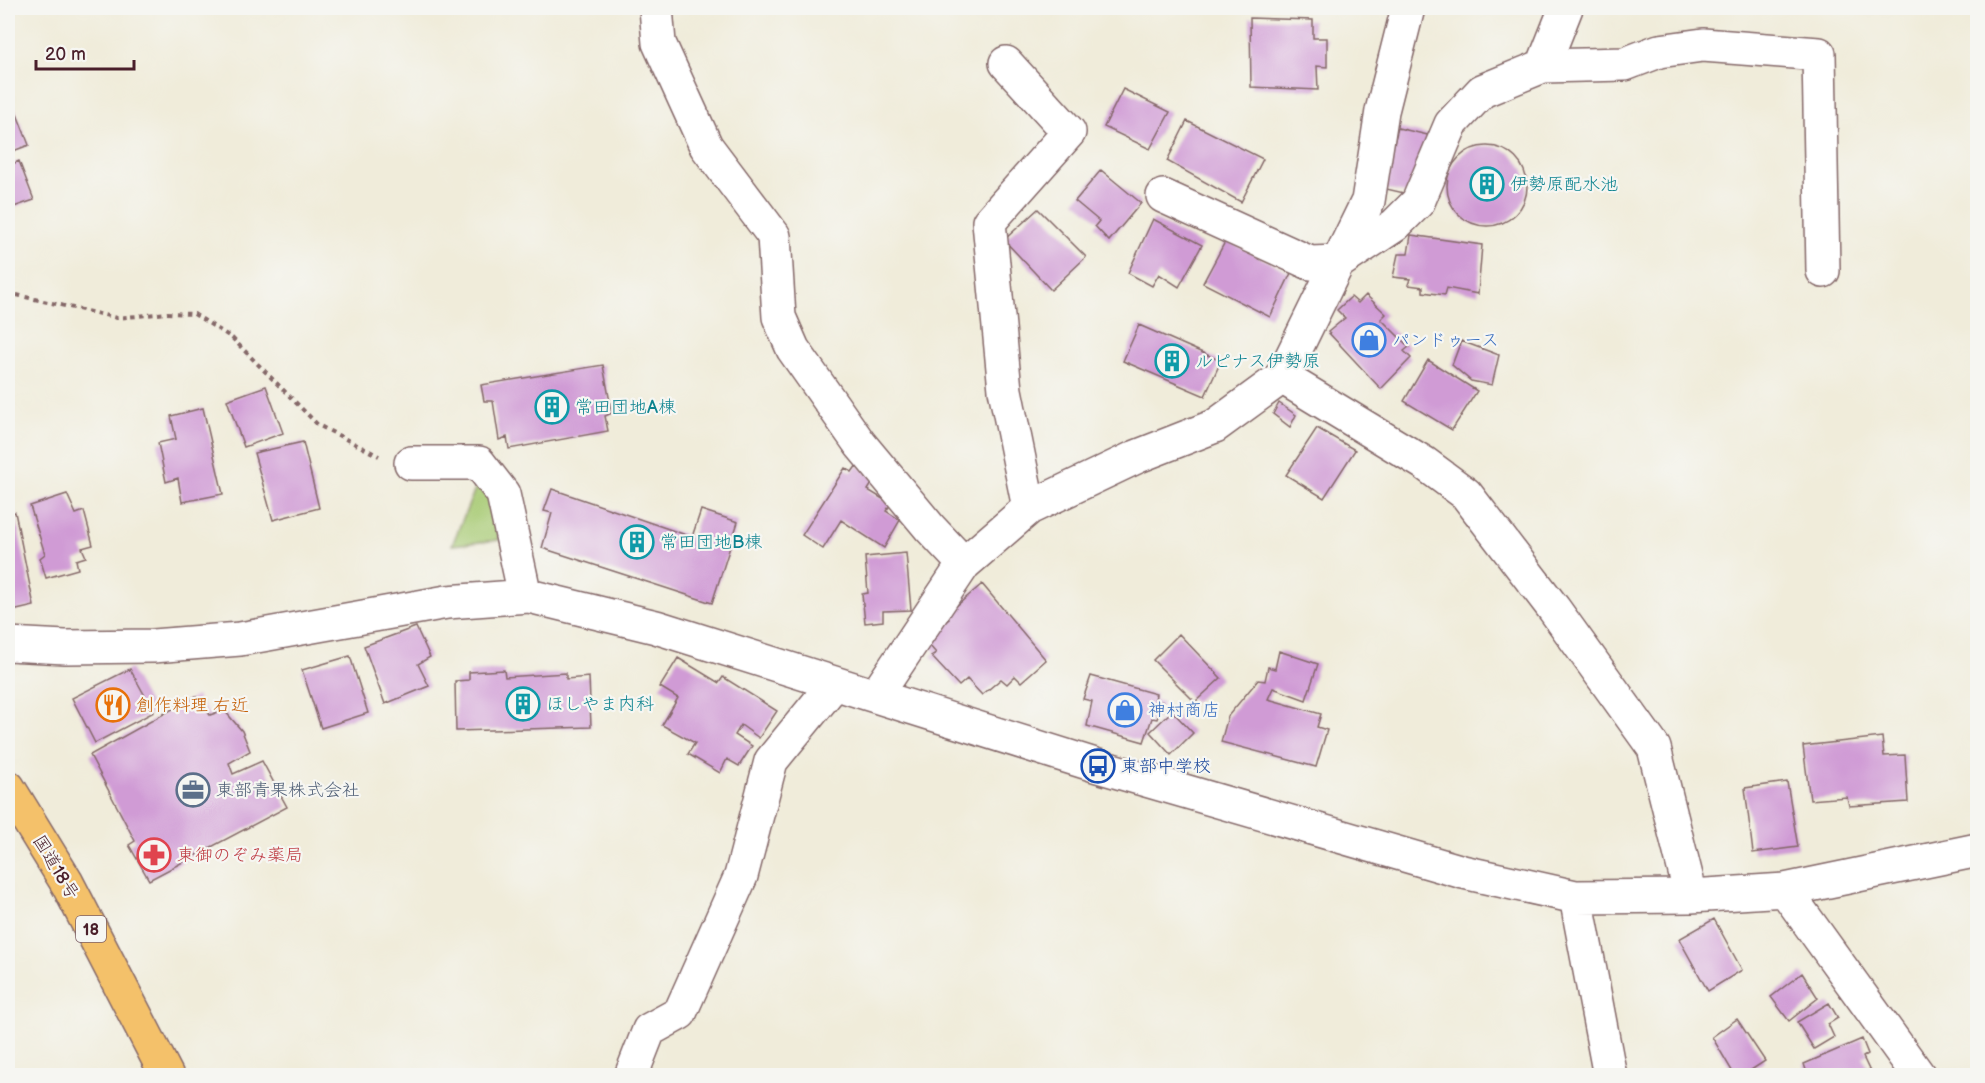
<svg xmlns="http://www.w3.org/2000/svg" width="1985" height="1083" font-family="'Balsamiq Sans','Klee One',sans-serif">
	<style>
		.green { fill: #a7ca73; stroke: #78744f; stroke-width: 1.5 }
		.building { fill: #d09bd5 }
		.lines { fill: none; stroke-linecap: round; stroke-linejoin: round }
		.minor-casing { stroke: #846768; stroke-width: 36 }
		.highway-casing { stroke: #846768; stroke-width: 36 }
		.path { stroke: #846768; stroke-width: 4; stroke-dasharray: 4.5 4.5; stroke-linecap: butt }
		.minor { stroke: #fff; stroke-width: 33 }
		.highway { stroke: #f4c16a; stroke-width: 33 }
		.labels { text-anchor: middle; stroke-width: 4.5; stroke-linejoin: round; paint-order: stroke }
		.shield { fill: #f6f6f2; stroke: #7e6067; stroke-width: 1.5 }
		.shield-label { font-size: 16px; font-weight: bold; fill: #4a1f2b }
		.culture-label { font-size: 18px; fill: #0d838f; stroke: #f6f6f2; text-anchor: start }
		.shop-label { font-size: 18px; fill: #366cbe; stroke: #f6f6f2; text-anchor: start }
		.food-label { font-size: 18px; fill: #c56008; stroke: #f6f6f2; text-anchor: start }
		.transit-label { font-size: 18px; fill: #164399; stroke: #f6f6f2; text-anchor: start }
		.service-label { font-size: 18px; fill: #4e5e75; stroke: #f6f6f2; text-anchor: start }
		.health-label { font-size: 18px; fill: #be3a42; stroke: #f6f6f2; text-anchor: start }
		.street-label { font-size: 18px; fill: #4a1f2b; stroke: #f6f6f2 }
	</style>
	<rect width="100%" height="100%" fill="#f6f6f2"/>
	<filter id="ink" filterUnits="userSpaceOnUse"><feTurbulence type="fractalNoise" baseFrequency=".0167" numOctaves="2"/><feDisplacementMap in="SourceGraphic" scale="12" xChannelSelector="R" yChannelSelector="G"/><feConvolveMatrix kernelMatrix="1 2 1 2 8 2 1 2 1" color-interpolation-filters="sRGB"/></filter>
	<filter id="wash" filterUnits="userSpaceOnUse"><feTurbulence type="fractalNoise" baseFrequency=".008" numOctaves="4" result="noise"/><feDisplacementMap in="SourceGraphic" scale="24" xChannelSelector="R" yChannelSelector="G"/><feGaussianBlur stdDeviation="1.35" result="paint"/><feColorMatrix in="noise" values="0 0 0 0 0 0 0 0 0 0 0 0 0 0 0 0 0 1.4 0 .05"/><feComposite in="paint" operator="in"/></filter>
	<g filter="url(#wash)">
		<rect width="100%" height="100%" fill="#f0ecda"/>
		<path class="green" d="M 478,482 L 493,496 L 499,540 L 452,545 Z"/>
		<g id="blocks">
			<path class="building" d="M 1250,18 L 1313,20 L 1313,38 L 1327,38 L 1327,67 L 1317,66 L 1318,90 L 1251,87 Z
				M 1123,89 L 1170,112 L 1150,149 L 1104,127 Z
				M 8,91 L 29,145 L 8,153 Z
				M 1187,121 L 1263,159 L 1241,202 L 1167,161 Z
				M 1398,128 L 1432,136 L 1408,194 L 1382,188 Z
				M1447 186a40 40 0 1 1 80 0a40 40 0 1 1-80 0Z
				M 19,161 L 34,200 L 8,209 L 8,166 Z
				M 1101,170 L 1141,203 L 1109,241 L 1095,226 L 1099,221 L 1075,201 Z
				M 1038,209 L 1086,257 L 1051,290 L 1004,240 Z
				M 1153,219 L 1202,245 L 1179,287 L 1159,274 L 1152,286 L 1128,273 Z
				M 1411,235 L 1482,245 L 1478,294 L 1447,288 L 1445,295 L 1423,292 L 1423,287 L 1408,285 L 1410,279 L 1393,277 L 1398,254 L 1408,254 Z
				M 1226,240 L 1291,273 L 1270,317 L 1203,283 Z
				M 1366,295 L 1386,314 L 1381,319 L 1409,347 L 1404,351 L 1411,358 L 1381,389 L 1328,332 L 1345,318 L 1337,310 L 1351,297 L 1358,303 Z
				M 1139,325 L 1221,361 L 1205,396 L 1123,361 Z
				M 1461,341 L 1499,355 L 1492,385 L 1471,381 L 1452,365 Z
				M 1428,360 L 1477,391 L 1452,430 L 1404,401 Z
				M 603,365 L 612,413 L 605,416 L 608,431 L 509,449 L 507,437 L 499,440 L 493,401 L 484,401 L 481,385 Z
				M 266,386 L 283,433 L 244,447 L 227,400 Z
				M 1279,403 L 1296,415 L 1290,427 L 1273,414 Z
				M 203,408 L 223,494 L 182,502 L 178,478 L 166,482 L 158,443 L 176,439 L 171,416 Z
				M 1317,428 L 1355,450 L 1324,498 L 1286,475 Z
				M 303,442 L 319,508 L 273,520 L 254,453 Z
				M 857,465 L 875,479 L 868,490 L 891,504 L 886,511 L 900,520 L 884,548 L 841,520 L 823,549 L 802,535 L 845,468 L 852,472 Z
				M 552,489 L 692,537 L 701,510 L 738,522 L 712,603 L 542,548 L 552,513 L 544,511 Z
				M 67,494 L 76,514 L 84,511 L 93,545 L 82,548 L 86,557 L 76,560 L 78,569 L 46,578 L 40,558 L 45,554 L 30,506 Z
				M 15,512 L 34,606 L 8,612 L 8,513 Z
				M 906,553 L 911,610 L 883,611 L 883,621 L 865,623 L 862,594 L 868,593 L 865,557 Z
				M 982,584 L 1046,660 L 1021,682 L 1015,676 L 1007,684 L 1001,679 L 982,695 L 967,679 L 959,686 L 931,656 L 936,653 L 924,639 L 949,619 L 946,615 Z
				M 416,627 L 430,657 L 418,664 L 429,686 L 385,704 L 364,646 Z
				M 1179,634 L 1221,678 L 1195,702 L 1153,660 Z
				M 1279,651 L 1318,664 L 1306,700 L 1273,688 L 1268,699 L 1321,714 L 1317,727 L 1327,730 L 1316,767 L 1221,742 L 1228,716 L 1258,680 L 1265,681 L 1268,667 L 1275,669 Z
				M 350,656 L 368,713 L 321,728 L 302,670 Z
				M 678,658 L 719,683 L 723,677 L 777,711 L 759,738 L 741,725 L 735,735 L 752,746 L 739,766 L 727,759 L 720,773 L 688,754 L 695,743 L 662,725 L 678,698 L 660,687 Z
				M 130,669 L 154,712 L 95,743 L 72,698 Z
				M 504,670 L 505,677 L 566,673 L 566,679 L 589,677 L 591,727 L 456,731 L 455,681 L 469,680 L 469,672 Z
				M 1091,676 L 1156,694 L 1155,700 L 1163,702 L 1157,719 L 1152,718 L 1144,742 L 1087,726 L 1092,701 L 1083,699 Z
				M 196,696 L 210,715 L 224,710 L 242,731 L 250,751 L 229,763 L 233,774 L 262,761 L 287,807 L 149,880 L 129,845 L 135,841 L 90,755 Z
				M 1172,711 L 1193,733 L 1171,755 L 1150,732 Z
				M 1882,737 L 1884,756 L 1905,755 L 1908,802 L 1849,806 L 1847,797 L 1810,800 L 1803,746 Z
				M 1787,782 L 1798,847 L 1753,853 L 1745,788 Z
				M 1714,919 L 1742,970 L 1708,991 L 1679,939 Z
				M 1802,973 L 1818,998 L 1789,1021 L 1771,997 Z
				M 1829,1003 L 1838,1018 L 1828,1024 L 1834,1037 L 1814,1049 L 1797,1022 Z
				M 1737,1019 L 1765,1061 L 1742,1076 L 1735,1076 L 1712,1037 Z
				M 1862,1039 L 1868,1054 L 1863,1057 L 1872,1076 L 1826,1076 L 1824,1071 L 1808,1076 L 1804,1064 Z"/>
		</g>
	</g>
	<g filter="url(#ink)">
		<use href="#blocks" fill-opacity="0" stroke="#846768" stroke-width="1.5"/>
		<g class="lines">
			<g class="minor-casing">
				<path id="minor" d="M 656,8 L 659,43 L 706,146 L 774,236 L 779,317 L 793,349 L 860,444 L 930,528 L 964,564
					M 1006,63 L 1069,132 L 989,222 L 1005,390 L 1029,508
					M 1543,66 L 1566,8
					M 1163,196 L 1310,263 L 1339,262 L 1395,225 L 1418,202 L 1451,124 L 1482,91 L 1543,66 L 1625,64 L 1659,51 L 1703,45 L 1819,54 L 1823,271
					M 1282,377 L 1424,463 L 1466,494 L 1554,609 L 1654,748 L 1691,896
					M 411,463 L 479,463 L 503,494 L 525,596
					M 8,644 L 65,647 L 153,646 L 240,639 L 447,602 L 529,596 L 656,627 L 1098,766 L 1463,872 L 1576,897 L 1691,896 L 1785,890 L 1978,850
					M 877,694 L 964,564 L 1029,508 L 1136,457 L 1215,426 L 1282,377 L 1368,201 L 1382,111 L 1408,8
					M 1785,890 L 1919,1076
					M 1576,897 L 1610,1076
					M 631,1076 L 649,1030 L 680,1013 L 741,876 L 771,761 L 834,684"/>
			</g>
			<g class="highway-casing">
				<path id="highway" d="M 8,787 L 67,883 L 167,1076"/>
			</g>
			<path class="path" d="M 8,293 L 117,318 L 167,313 L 194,314 L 232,338 L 318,425 L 379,456"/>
			<use href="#minor" class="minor"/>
			<use href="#highway" class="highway"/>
		</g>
	</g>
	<defs>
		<g id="building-ring" transform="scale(1.725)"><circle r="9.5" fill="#f6f6f2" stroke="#0f9aa8" stroke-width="1.5"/><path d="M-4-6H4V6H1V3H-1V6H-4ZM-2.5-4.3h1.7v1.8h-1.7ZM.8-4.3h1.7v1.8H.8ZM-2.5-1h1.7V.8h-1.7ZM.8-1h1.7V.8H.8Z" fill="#0f9aa8"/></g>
		<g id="shop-ring" transform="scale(1.725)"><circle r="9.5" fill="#f6f6f2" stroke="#3f7fe0" stroke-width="1.5"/><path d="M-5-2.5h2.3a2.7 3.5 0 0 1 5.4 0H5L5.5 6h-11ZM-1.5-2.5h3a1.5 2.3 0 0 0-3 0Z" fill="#3f7fe0"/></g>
		<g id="restaurant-ring" transform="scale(1.725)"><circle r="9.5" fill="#f6f6f2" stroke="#e8710a" stroke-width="1.5"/><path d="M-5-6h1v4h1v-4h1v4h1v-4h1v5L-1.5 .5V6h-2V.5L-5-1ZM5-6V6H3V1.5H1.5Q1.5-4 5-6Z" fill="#e8710a"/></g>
		<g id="bus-ring" transform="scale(1.725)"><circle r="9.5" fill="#f6f6f2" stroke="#1a4fb4" stroke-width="1.5"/><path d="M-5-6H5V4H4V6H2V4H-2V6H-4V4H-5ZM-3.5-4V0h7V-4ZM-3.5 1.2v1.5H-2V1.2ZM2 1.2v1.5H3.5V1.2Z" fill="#1a4fb4"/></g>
		<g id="office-ring" transform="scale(1.725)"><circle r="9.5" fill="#f6f6f2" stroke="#5c6f8a" stroke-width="1.5"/><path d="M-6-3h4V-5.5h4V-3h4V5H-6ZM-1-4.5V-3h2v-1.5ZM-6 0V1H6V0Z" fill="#5c6f8a"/></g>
		<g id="pharmacy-ring" transform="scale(1.725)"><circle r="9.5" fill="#f6f6f2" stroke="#e0444e" stroke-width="1.5"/><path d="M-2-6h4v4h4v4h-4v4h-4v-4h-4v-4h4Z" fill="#e0444e"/></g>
	</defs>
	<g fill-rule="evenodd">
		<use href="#building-ring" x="1487" y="184"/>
		<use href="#shop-ring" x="1369" y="340"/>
		<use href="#building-ring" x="1172" y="361"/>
		<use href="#building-ring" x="552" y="407"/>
		<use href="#building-ring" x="637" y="542"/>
		<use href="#building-ring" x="523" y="704"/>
		<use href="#restaurant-ring" x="113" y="705"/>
		<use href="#shop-ring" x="1125" y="710"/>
		<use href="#bus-ring" x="1098" y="766"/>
		<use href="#office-ring" x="193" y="790"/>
		<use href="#pharmacy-ring" x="154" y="855"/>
	</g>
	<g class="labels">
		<rect class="shield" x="76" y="916" width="30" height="26" rx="4.5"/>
		<g class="shield-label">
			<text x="91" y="935">18</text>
		</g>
		<g class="culture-label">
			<text x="1510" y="190">伊勢原配水池</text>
			<text x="1195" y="367">ルピナス伊勢原</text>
			<text x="575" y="413">常田団地A棟</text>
			<text x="660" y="548">常田団地B棟</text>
			<text x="546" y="710">ほしやま内科</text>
		</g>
		<g class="shop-label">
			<text x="1392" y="346">パンドゥース</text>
			<text x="1148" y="716">神村商店</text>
		</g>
		<g class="food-label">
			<text x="136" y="711">創作料理 右近</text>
		</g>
		<g class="transit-label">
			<text x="1121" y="772">東部中学校</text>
		</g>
		<g class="service-label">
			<text x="216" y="796">東部青果株式会社</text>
		</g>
		<g class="health-label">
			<text x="177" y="861">東御のぞみ薬局</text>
		</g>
		<g class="street-label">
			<text transform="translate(56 867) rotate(59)" y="6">国道18号</text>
		</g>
	</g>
	<rect width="1985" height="1083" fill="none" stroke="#f6f6f2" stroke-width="30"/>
	<path d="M36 60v9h98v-9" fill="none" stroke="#4a1f2b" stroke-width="3"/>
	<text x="45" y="60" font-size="18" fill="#4a1f2b" stroke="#f6f6f2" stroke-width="4.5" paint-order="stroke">20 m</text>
</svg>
